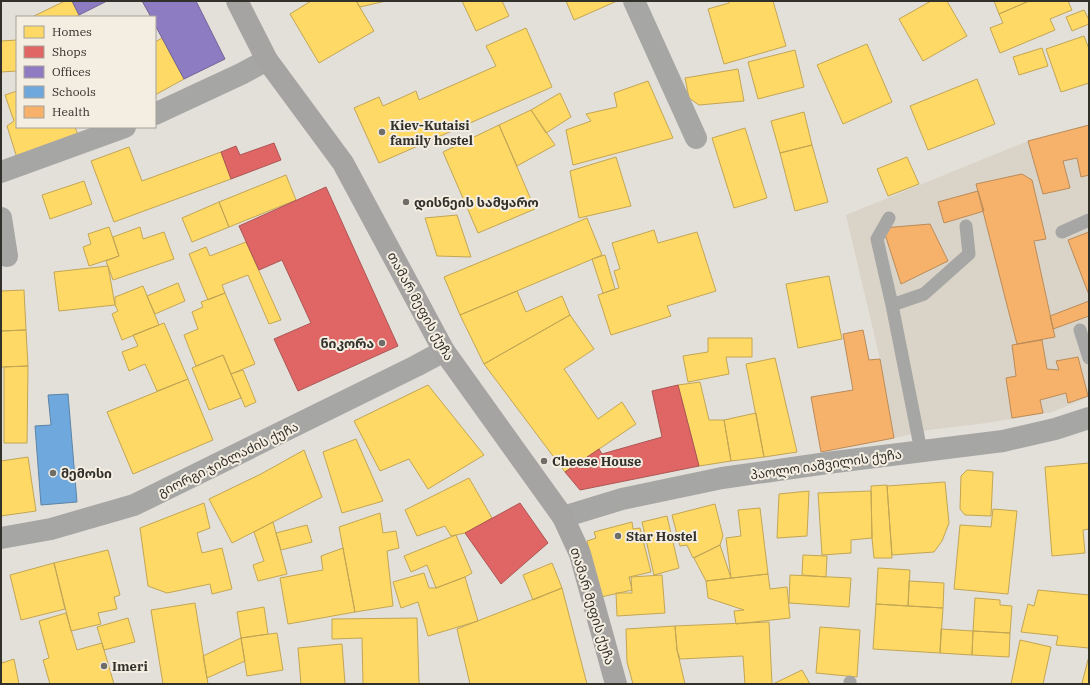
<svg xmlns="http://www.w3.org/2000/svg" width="1090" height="685" font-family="'IBM Plex Serif','Noto Sans Georgian',serif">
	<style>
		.built { fill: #dad3c7 }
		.homes { fill: #ffd966; stroke: #c2a654 }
		.shops { fill: #e06666; stroke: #ac5654 }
		.offices { fill: #8e7cc3; stroke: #726595 }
		.schools { fill: #6fa8dc; stroke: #5d84a7 }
		.health { fill: #f6b26b; stroke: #bb8b58 }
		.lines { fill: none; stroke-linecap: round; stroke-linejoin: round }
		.service { stroke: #a6a6a4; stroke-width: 13 }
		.minor { stroke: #a6a6a4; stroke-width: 22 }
		.secondary { stroke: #a5a4a3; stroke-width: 22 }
		.poi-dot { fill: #706d68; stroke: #f4eee2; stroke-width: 1.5 }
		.labels { text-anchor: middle; stroke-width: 4; stroke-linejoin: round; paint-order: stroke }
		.poi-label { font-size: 13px; font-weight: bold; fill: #32302b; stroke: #f4eee2; text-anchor: start }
		.street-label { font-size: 13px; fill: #32302b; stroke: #f4eee2 }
	</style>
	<rect width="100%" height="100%" fill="#e3dfd9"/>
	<path class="built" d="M 1089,125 L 1089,397 L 1052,412 L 987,423 L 928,430 L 894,438 L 880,359 L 846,215 L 1028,141 Z"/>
	<path class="homes" d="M 65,1 L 72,1 L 79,15 L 75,17 L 34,17 L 34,16 Z
		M 311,1 L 356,1 L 374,31 L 319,63 L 290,14 Z
		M 356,1 L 386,1 L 360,7 Z
		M 462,1 L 502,1 L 509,16 L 476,31 Z
		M 566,1 L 617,1 L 574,20 Z
		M 729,1 L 773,1 L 786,46 L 724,64 L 708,9 L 729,3 Z
		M 931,1 L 947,1 L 967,36 L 923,61 L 899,19 Z
		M 994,1 L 1029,1 L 999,14 Z
		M 1029,1 L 1068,1 L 1072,10 L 1050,19 L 1055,30 L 1000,53 L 990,28 L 1003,23 L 999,14 Z
		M 1084,10 L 1089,20 L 1089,24 L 1072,31 L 1066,17 Z
		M 526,28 L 552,87 L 379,163 L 354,108 L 379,97 L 383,106 L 416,91 L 419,100 L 496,66 L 486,46 Z
		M 1084,36 L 1089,49 L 1089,83 L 1061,92 L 1046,49 Z
		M 162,38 L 184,79 L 155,95 L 155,42 Z
		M 17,40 L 17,71 L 1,72 L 1,41 Z
		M 867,44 L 892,102 L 843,124 L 817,65 Z
		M 1042,48 L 1048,66 L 1019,75 L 1013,57 Z
		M 795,50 L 804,87 L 758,99 L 748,62 Z
		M 738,69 L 744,101 L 699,105 L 689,98 L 685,78 Z
		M 977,79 L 995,124 L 928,150 L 910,106 Z
		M 648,81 L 673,138 L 573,165 L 566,130 L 591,121 L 586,114 L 617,107 L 614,93 Z
		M 17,91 L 17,127 L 75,127 L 79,138 L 17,158 L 7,126 L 14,121 L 5,95 Z
		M 560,93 L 571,117 L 546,133 L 531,110 Z
		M 531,110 L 555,145 L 517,166 L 499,125 Z
		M 804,112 L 812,145 L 780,153 L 771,121 Z
		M 499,125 L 535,209 L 478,233 L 443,152 Z
		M 745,128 L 767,198 L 734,208 L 712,138 Z
		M 812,145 L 828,202 L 795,211 L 780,153 Z
		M 129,147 L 142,181 L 221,152 L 231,179 L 114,222 L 91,161 Z
		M 616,157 L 631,206 L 579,218 L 570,171 Z
		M 907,157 L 919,184 L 888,196 L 877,169 Z
		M 286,175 L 296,200 L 229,227 L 219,202 Z
		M 84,181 L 92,204 L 50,219 L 42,195 Z
		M 219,202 L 229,227 L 192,242 L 182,218 Z
		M 457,215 L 471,257 L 437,256 L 425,218 Z
		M 587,218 L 602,255 L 460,315 L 444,277 Z
		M 109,227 L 119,256 L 89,266 L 83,247 L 91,244 L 88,234 Z
		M 140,227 L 143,239 L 164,232 L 174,259 L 113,280 L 106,261 L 119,256 L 113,237 Z
		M 654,230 L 658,243 L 697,232 L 716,291 L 667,306 L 671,316 L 611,335 L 598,295 L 619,288 L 614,271 L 620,269 L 612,243 Z
		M 246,242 L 281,320 L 269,324 L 248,275 L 222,285 L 225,293 L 208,300 L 189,254 L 206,247 L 210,256 Z
		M 605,255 L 615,289 L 603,293 L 592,259 Z
		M 108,266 L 115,305 L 59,311 L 54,272 Z
		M 829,276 L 842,339 L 798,348 L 786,284 Z
		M 178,283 L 185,301 L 155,314 L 147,296 Z
		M 143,286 L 159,325 L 122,340 L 112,314 L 118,311 L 115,305 L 115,297 Z
		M 24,290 L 26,330 L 1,331 L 1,291 Z
		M 517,291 L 526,312 L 562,296 L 570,315 L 484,364 L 460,315 Z
		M 225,293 L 255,364 L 231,374 L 223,355 L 196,366 L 184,335 L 198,329 L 192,312 L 203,307 L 201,302 Z
		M 570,315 L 594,349 L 564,369 L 598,419 L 622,402 L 636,424 L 565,472 L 484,364 Z
		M 164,323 L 188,379 L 157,391 L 145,364 L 129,371 L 122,352 L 138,346 L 133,335 Z
		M 26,330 L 28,366 L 1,367 L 1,331 Z
		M 708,338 L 752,338 L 752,357 L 726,357 L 729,374 L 688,382 L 683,356 L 708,352 Z
		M 223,355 L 241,398 L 209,410 L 192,368 Z
		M 775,358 L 797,452 L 764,457 L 746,364 Z
		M 28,366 L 27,443 L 4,443 L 4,367 Z
		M 243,370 L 256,402 L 245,407 L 231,374 Z
		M 188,379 L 213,440 L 133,474 L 107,412 Z
		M 700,382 L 709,420 L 724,420 L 731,461 L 699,466 L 678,385 Z
		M 428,385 L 484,455 L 428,489 L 409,459 L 380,471 L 354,421 Z
		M 756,413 L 764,457 L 731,461 L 724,420 Z
		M 356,439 L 383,501 L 342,513 L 323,452 Z
		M 304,450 L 322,497 L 232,543 L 209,499 L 261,474 Z
		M 28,457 L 36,511 L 1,516 L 1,461 Z
		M 1089,463 L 1089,529 L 1083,530 L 1085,553 L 1052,556 L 1045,467 Z
		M 967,470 L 993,472 L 991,516 L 965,515 L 960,509 L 961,476 Z
		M 469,478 L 492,518 L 465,533 L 451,536 L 445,526 L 417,536 L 405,510 Z
		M 945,482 L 949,523 L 942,541 L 934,552 L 892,555 L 887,486 Z
		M 887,485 L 892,558 L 874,558 L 872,538 L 871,486 Z
		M 809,491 L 807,536 L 777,538 L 779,494 Z
		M 871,491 L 872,538 L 851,540 L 851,553 L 822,555 L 818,493 Z
		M 204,503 L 210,528 L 197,533 L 202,553 L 222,548 L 232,589 L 212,594 L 210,584 L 167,593 L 148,586 L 140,528 Z
		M 715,504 L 723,536 L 720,545 L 693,558 L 687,545 L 680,546 L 672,515 Z
		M 760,508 L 768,574 L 731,578 L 726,538 L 741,536 L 738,510 Z
		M 993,509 L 1017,511 L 1008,594 L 954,589 L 960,525 L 991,527 Z
		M 380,513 L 383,533 L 396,531 L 399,548 L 387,551 L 393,606 L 355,612 L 339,527 Z
		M 667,516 L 679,568 L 654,575 L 642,522 Z
		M 273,522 L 287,574 L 258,581 L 253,565 L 264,561 L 254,532 Z
		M 632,522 L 633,529 L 640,528 L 651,572 L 629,577 L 632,590 L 601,597 L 587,541 L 596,538 L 594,532 Z
		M 307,525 L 312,542 L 281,550 L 276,533 Z
		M 456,535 L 472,573 L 465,577 L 436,588 L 427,565 L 411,572 L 404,556 Z
		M 720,545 L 731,578 L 706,581 L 694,558 Z
		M 343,548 L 355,612 L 288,624 L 280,578 L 323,570 L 321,556 Z
		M 108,550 L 120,595 L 114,597 L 117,609 L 98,613 L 101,624 L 71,631 L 54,563 Z
		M 803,555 L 827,556 L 826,577 L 802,575 Z
		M 54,563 L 65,609 L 21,620 L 10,575 Z
		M 552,563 L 562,588 L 533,600 L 523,575 Z
		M 878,568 L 910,570 L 908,606 L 876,604 Z
		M 424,573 L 429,588 L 436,588 L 465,577 L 478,621 L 428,636 L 418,602 L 401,608 L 393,582 Z
		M 768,574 L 770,589 L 787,587 L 790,618 L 736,624 L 734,611 L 744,610 L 708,598 L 706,581 Z
		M 662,575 L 665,613 L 617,616 L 616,593 L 632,593 L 631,577 Z
		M 790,575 L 851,578 L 849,607 L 789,603 Z
		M 909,581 L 944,583 L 943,608 L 908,606 Z
		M 562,588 L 587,684 L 470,684 L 457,629 Z
		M 1038,590 L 1089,595 L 1089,648 L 1056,645 L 1058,636 L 1021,632 L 1028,604 L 1034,606 Z
		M 975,598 L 1000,600 L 1000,605 L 1012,606 L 1010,633 L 973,631 Z
		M 195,603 L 208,684 L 163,684 L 151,610 Z
		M 876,604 L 943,608 L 940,653 L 873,649 Z
		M 264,607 L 268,634 L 241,638 L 237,612 Z
		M 66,613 L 77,650 L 102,643 L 114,684 L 50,684 L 43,660 L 49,658 L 39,621 Z
		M 128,618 L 135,642 L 104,650 L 97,627 Z
		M 417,618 L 419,684 L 363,684 L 362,638 L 332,639 L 332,619 Z
		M 769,622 L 772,684 L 745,684 L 743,656 L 680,659 L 677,650 L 675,626 Z
		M 675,626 L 677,650 L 685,684 L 633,684 L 627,662 L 626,629 Z
		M 820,627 L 860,630 L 857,677 L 816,673 Z
		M 941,629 L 973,631 L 972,655 L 940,653 Z
		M 973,631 L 1010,633 L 1009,657 L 972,655 Z
		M 277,633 L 283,670 L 247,676 L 241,638 Z
		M 241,638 L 245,661 L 207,678 L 203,656 Z
		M 1020,640 L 1051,647 L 1043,684 L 1011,684 Z
		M 342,644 L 345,684 L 301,684 L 298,648 Z
		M 1089,656 L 1089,684 L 1087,684 L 1082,683 Z
		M 1,657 L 2,663 L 14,659 L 19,684 L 1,684 Z
		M 802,670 L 810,684 L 773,684 Z"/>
	<path class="shops" d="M 274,143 L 281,160 L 231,179 L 221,152 L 236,146 L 240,155 Z
		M 326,187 L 398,346 L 298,391 L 274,339 L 311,323 L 282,260 L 259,270 L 239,226 Z
		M 678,385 L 699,466 L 580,490 L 565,472 L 599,449 L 602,454 L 662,437 L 652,391 Z
		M 520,503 L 548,543 L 501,584 L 465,533 Z"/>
	<path class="offices" d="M 72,1 L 107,1 L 79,15 Z
		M 142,1 L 196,1 L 225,59 L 184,79 L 155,25 L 155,17 L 151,17 Z"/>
	<path class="schools" d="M 68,394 L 77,502 L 41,505 L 35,426 L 51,425 L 48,395 Z"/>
	<path class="health" d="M 1089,125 L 1089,175 L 1081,177 L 1077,158 L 1063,161 L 1070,188 L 1043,194 L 1028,141 Z
		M 1022,174 L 1032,180 L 1046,239 L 1034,241 L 1055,337 L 1017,344 L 976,184 Z
		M 978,191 L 984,211 L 944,223 L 938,202 Z
		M 930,224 L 948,261 L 901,284 L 883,228 Z
		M 1089,232 L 1089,295 L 1068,240 Z
		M 1089,301 L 1089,316 L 1053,329 L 1050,316 Z
		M 863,330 L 869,360 L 880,359 L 894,438 L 821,452 L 811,397 L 853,390 L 843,334 Z
		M 1042,340 L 1047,369 L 1059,370 L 1056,361 L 1078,357 L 1088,396 L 1068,403 L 1066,393 L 1040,400 L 1043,413 L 1012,418 L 1006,378 L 1016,376 L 1012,345 Z"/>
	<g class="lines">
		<path class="service" d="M 889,218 L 877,239 L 892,305
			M 1062,232 L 1089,220
			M 1080,330 L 1089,358
			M 921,451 L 892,305 L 924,294 L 969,254 L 966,226
			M 850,684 L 850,682"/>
		<path class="minor" d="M 634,1 L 696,138
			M 155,114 L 241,74 L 267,60
			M 1,172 L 125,127
			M 1,218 L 7,256
			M 563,517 L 622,499 L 722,478 L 827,463 L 1003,441 L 1055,429 L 1089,418
			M 1,538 L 51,529 L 134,505 L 416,366 L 444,351"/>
		<path class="secondary" d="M 237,1 L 267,60 L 343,163 L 444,351 L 563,517 L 580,554 L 616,684"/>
	</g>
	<g class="poi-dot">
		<circle cx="382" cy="132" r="4"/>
		<circle cx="406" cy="202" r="4"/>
		<circle cx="382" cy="343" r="4"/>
		<circle cx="544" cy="461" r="4"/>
		<circle cx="53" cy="473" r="4"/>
		<circle cx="618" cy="536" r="4"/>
		<circle cx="104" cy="666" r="4"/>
	</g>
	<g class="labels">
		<g class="poi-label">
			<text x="390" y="130">Kiev-Kutaisi<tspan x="390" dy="15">family hostel</tspan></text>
			<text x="414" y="207">დისნეის სამყარო</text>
			<text x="374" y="348" text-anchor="end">ნიკორა</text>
			<text x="552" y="466">Cheese House</text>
			<text x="61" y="478">მემოსი</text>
			<text x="626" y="541">Star Hostel</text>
			<text x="112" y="671">Imeri</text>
		</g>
		<g class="street-label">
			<text transform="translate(421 306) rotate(61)" y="5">თამარ მეფის ქუჩა</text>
			<text transform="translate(228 459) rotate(-26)" y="5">გიორგი ჯიბლაძის ქუჩა</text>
			<text transform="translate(826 464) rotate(-8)" y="5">პაოლო იაშვილის ქუჩა</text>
			<text transform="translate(593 606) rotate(73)" y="5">თამარ მეფის ქუჩა</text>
		</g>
	</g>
	<rect width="1090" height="685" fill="none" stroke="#32302b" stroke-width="4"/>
	<rect x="16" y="16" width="140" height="112" fill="#f4eee2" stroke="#a6a299"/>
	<rect x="24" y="26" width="20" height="12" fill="#ffd966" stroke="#a6a299"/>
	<text x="52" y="36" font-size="12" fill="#32302b">Homes</text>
	<rect x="24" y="46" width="20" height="12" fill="#e06666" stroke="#a6a299"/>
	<text x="52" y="56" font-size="12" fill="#32302b">Shops</text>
	<rect x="24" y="66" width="20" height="12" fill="#8e7cc3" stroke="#a6a299"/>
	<text x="52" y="76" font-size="12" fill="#32302b">Offices</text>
	<rect x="24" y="86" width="20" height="12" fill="#6fa8dc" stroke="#a6a299"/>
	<text x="52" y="96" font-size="12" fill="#32302b">Schools</text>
	<rect x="24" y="106" width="20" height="12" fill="#f6b26b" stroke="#a6a299"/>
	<text x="52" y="116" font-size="12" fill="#32302b">Health</text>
</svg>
